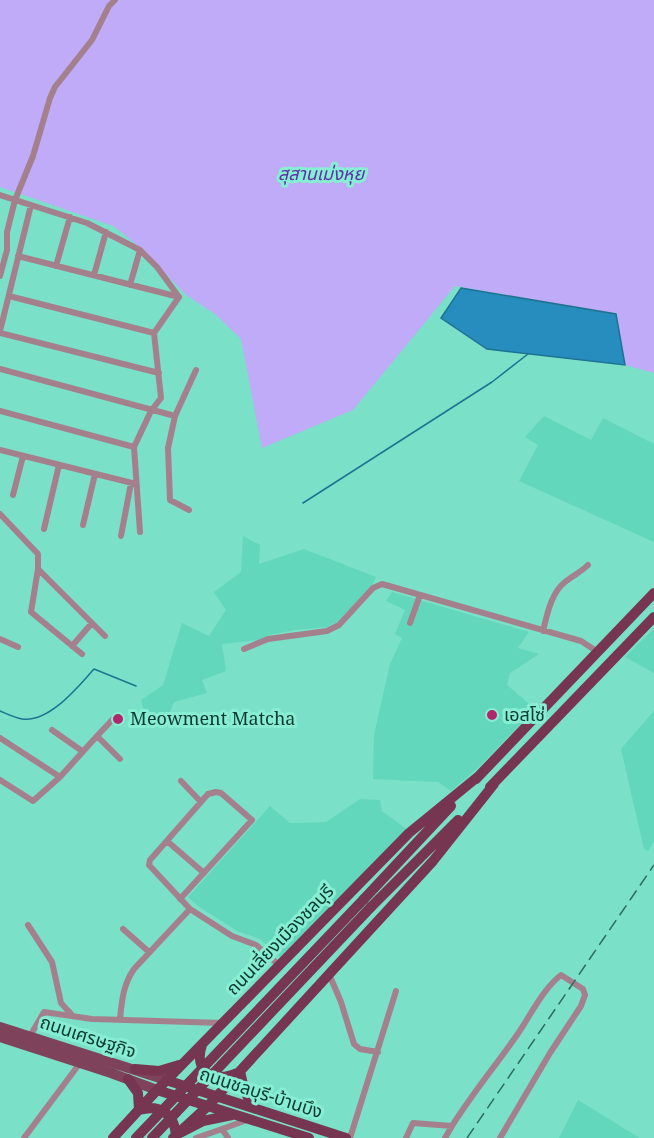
<svg xmlns="http://www.w3.org/2000/svg" width="654" height="1138" font-family="'Noto Serif','Noto Sans Thai',serif">
	<style>
		.built { fill: #63d7bc }
		.green { fill: #bfabf7 }
		.water { fill: #278cbe; stroke: #1e7393; stroke-width: 1.5 }
		.lines { fill: none; stroke-linecap: round; stroke-linejoin: round }
		.stream { stroke: #1e7393; stroke-width: 1.5 }
		.minor { stroke: #a4808d; stroke-width: 6 }
		.primary { stroke: #7e425a; stroke-width: 10 }
		.trunk { stroke: #763651; stroke-width: 10 }
		.rail { stroke: #2c6c5d; stroke-width: 1.5; stroke-dasharray: 12 6; stroke-linecap: butt }
		.trunk-bridge { stroke: #763651; stroke-width: 10 }
		.poi-dot { fill: #b0286b; stroke: #87eed4; stroke-width: 2 }
		.labels { text-anchor: middle; stroke-width: 6; stroke-linejoin: round; paint-order: stroke }
		.park-label { font-size: 18px; font-style: italic; fill: #5d31a5; stroke: #87eed4 }
		.poi-label { font-size: 18px; fill: #0a392f; stroke: #87eed4; text-anchor: start }
		.street-label { font-size: 18px; fill: #0a392f; stroke: #87eed4 }
	</style>
	<rect width="100%" height="100%" fill="#7ae0c7"/>
	<path class="built" d="M 544,416 L 591,440 L 603,418 L 654,444 L 654,542 L 519,481 L 538,445 L 525,437 Z
		M 243,536 L 260,545 L 259,564 L 304,549 L 376,577 L 372,585 L 339,621 L 327,627 L 295,630 L 269,635 L 258,640 L 222,644 L 226,671 L 202,680 L 207,693 L 174,702 L 167,719 L 148,725 L 141,700 L 163,685 L 182,623 L 209,636 L 226,610 L 214,592 L 241,572 Z
		M 392,592 L 529,632 L 518,648 L 539,654 L 510,673 L 507,685 L 535,709 L 478,768 L 451,791 L 438,782 L 373,779 L 374,735 L 390,664 L 402,638 L 395,634 L 405,610 L 386,601 Z
		M 654,628 L 654,673 L 625,657 Z
		M 654,711 L 654,842 L 648,851 L 644,849 L 621,749 Z
		M 360,799 L 380,800 L 382,811 L 408,830 L 281,958 L 260,939 L 237,931 L 198,906 L 188,897 L 270,806 L 290,823 L 326,822 Z
		M 578,1100 L 640,1138 L 559,1138 Z"/>
	<path class="green" d="M 0,0 L 654,0 L 654,373 L 625,365 L 616,314 L 455,286 L 353,410 L 262,448 L 241,339 L 215,314 L 186,295 L 140,247 L 113,226 L 0,187 Z"/>
	<path class="water" d="M 461,288 L 616,314 L 625,365 L 487,349 L 441,318 Z"/>
	<g class="lines">
		<path class="stream" d="M 303,503 L 492,382 L 528,354
			M 0,711 C 7,714 15,718 22,719 C 49,723 78,687 94,669 L 136,686"/>
		<path class="minor" d="M 0,195 L 87,223 L 140,250 L 157,267 L 179,297
			M 18,256 L 179,297
			M 56,266 L 70,217
			M 94,275 L 106,232
			M 0,276 L 7,250 L 7,232 L 15,200 L 33,156 L 50,98 L 55,87 L 92,40 L 109,6 L 115,0
			M 130,285 L 140,250
			M 9,296 L 154,333
			M 0,331 L 31,205
			M 0,333 L 159,373
			M 0,369 L 175,416
			M 0,411 L 134,447
			M 0,450 L 136,484
			M 13,495 L 23,456
			M 189,510 L 170,500 L 168,448 L 175,416 L 196,370
			M 0,514 L 38,554 L 38,569 L 31,612 L 82,654
			M 83,525 L 95,474
			M 44,529 L 59,465
			M 140,532 L 134,447 L 151,411 L 161,398 L 154,333 L 179,297
			M 121,536 L 131,483
			M 38,569 L 105,636
			M 410,623 L 420,595
			M 543,631 C 547,615 551,593 565,582 C 572,576 581,572 588,565
			M 0,639 L 18,647
			M 72,646 L 92,623
			M 244,649 L 268,639 L 327,631 L 339,625 L 373,588 L 382,584 L 581,641 L 598,652
			M 52,730 L 82,751
			M 97,736 L 115,717
			M 0,738 L 60,777 L 97,736 L 120,759
			M 0,780 L 33,801 L 60,777
			M 181,781 L 201,802
			M 167,841 L 204,873
			M 180,899 L 252,820 L 221,793 L 216,792 L 208,794 L 150,860 L 149,865 L 190,909 L 232,936 L 256,945 L 279,965
			M 28,925 L 52,962 L 61,1003 L 73,1016
			M 123,929 L 149,952
			M 329,974 L 341,1002 L 354,1044 L 360,1049 L 378,1052
			M 120,1019 C 122,1000 123,985 134,969 L 190,909
			M 30,1036 L 44,1012 L 92,1019 L 223,1023
			M 222,1129 L 247,1120
			M 24,1138 L 80,1063
			M 196,1138 L 222,1129 L 228,1138
			M 350,1138 L 396,991
			M 406,1138 L 413,1123 L 452,1126 C 472,1094 496,1065 517,1035 C 531,1015 542,990 561,975 L 583,989 L 585,995 L 581,1006 L 550,1053 L 500,1138
			M 445,1138 L 452,1126"/>
		<path class="primary" d="M 0,1027 L 166,1080
			M 0,1037 L 111,1073 L 157,1090"/>
		<path class="trunk" d="M 476,779 L 654,593
			M 490,787 L 654,617
			M 364,899 L 451,806
			M 371,907 L 458,820
			M 202,1045 C 193,1072 214,1083 237,1073
			M 135,1069 L 159,1071 L 179,1065
			M 240,1071 L 244,1089 L 253,1108
			M 128,1079 L 138,1093 L 139,1110
			M 166,1080 L 346,1138
			M 157,1090 L 309,1138
			M 139,1110 C 159,1104 174,1113 176,1135 L 203,1121 L 232,1115
			M 113,1138 L 157,1090 L 409,833 L 480,775
			M 173,1138 L 208,1106 L 433,861 L 494,784"/>
		<path class="rail" d="M 467,1138 L 654,865"/>
		<path class="trunk-bridge" d="M 136,1138 L 364,899
			M 152,1138 L 371,907"/>
	</g>
	<g class="poi-dot">
		<circle cx="492" cy="715" r="6"/>
		<circle cx="118" cy="719" r="6"/>
	</g>
	<g class="labels">
		<g class="park-label">
			<text x="321" y="180">สุสานเม่งหุย</text>
		</g>
		<g class="poi-label">
			<text x="504" y="721">เอสโซ่</text>
			<text x="130" y="725">Meowment Matcha</text>
		</g>
		<g class="street-label">
			<text transform="translate(280 940) rotate(-46)" y="6">ถนนเลี่ยงเมืองชลบุรี</text>
			<text transform="translate(88 1037) rotate(18)" y="6">ถนนเศรษฐกิจ</text>
			<text transform="translate(261 1093) rotate(18)" y="6">ถนนชลบุรี-บ้านบึง</text>
		</g>
	</g>
</svg>
